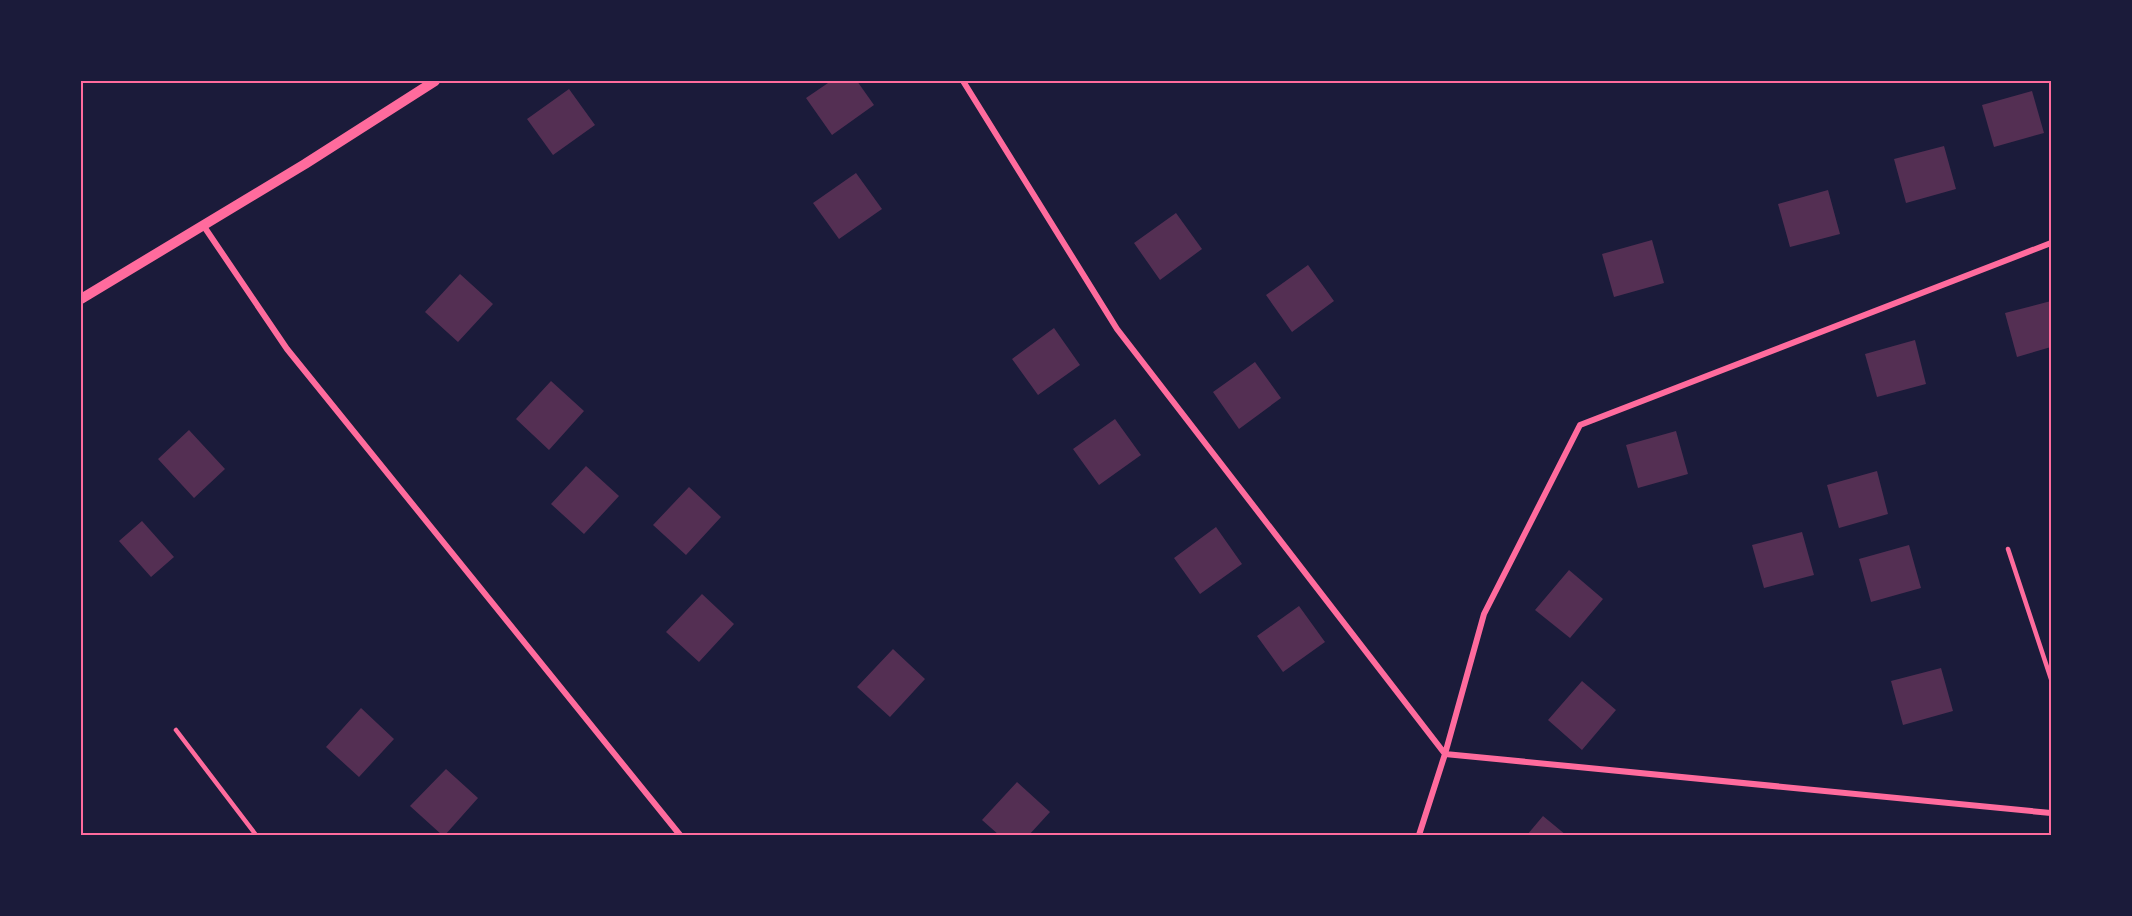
<svg xmlns="http://www.w3.org/2000/svg" width="2132" height="916" font-family="Lora,serif">
	<style>
		.building { fill: #542f53 }
		.lines { fill: none; stroke-linecap: round; stroke-linejoin: round }
		.service { stroke: #ff6b9d; stroke-width: 4.5 }
		.minor { stroke: #ff6b9d; stroke-width: 6 }
		.tertiary { stroke: #ff6b9d; stroke-width: 10 }
		.neatline { fill: none; stroke: #ff6b9d; stroke-width: 2 }
	</style>
	<rect width="100%" height="100%" fill="#1b1b3a"/>
	<path class="building" d="M 831,81 L 857,81 L 874,105 L 832,135 L 806,98 Z
		M 569,89 L 595,125 L 553,155 L 527,119 Z
		M 2032,91 L 2044,133 L 1994,147 L 1982,105 Z
		M 1944,146 L 1956,189 L 1906,203 L 1894,159 Z
		M 856,173 L 882,209 L 839,239 L 813,203 Z
		M 1828,190 L 1840,234 L 1790,247 L 1778,204 Z
		M 1176,213 L 1202,249 L 1160,280 L 1134,243 Z
		M 1652,240 L 1664,283 L 1614,297 L 1602,254 Z
		M 1308,265 L 1334,301 L 1292,332 L 1266,295 Z
		M 460,274 L 493,304 L 458,342 L 425,312 Z
		M 2051,301 L 2051,347 L 2017,357 L 2005,313 Z
		M 1054,328 L 1080,365 L 1038,395 L 1012,359 Z
		M 1915,340 L 1926,384 L 1877,397 L 1865,354 Z
		M 1255,362 L 1281,398 L 1239,429 L 1213,392 Z
		M 551,381 L 584,411 L 549,450 L 516,419 Z
		M 1115,419 L 1141,455 L 1099,485 L 1073,449 Z
		M 189,430 L 225,469 L 194,498 L 158,459 Z
		M 1676,431 L 1688,474 L 1638,488 L 1626,445 Z
		M 586,466 L 619,496 L 584,534 L 551,504 Z
		M 1877,471 L 1888,514 L 1839,528 L 1827,485 Z
		M 689,487 L 721,517 L 686,555 L 653,525 Z
		M 142,521 L 174,557 L 151,577 L 119,541 Z
		M 1216,527 L 1242,564 L 1200,594 L 1174,558 Z
		M 1802,532 L 1814,575 L 1764,588 L 1752,545 Z
		M 1909,545 L 1921,588 L 1871,602 L 1859,559 Z
		M 1569,570 L 1603,599 L 1570,638 L 1535,610 Z
		M 702,594 L 734,624 L 699,662 L 666,632 Z
		M 1299,606 L 1325,642 L 1283,672 L 1257,636 Z
		M 893,649 L 925,679 L 890,717 L 857,687 Z
		M 1941,668 L 1953,711 L 1903,725 L 1891,681 Z
		M 1582,681 L 1616,710 L 1582,750 L 1548,720 Z
		M 361,708 L 394,739 L 359,777 L 326,747 Z
		M 446,769 L 478,798 L 445,835 L 442,835 L 410,806 Z
		M 1017,782 L 1050,812 L 1029,835 L 999,835 L 982,820 Z
		M 1543,816 L 1566,835 L 1527,835 Z"/>
	<g class="lines">
		<path class="service" d="M 2008,549 L 2051,679
			M 176,730 L 256,835"/>
		<path class="minor" d="M 963,81 L 1117,329 L 1445,754 L 2051,813
			M 203,225 L 287,349 L 680,835
			M 1419,835 L 1445,754 L 1484,614 L 1580,425 L 2051,243"/>
		<path class="tertiary" d="M 81,299 L 305,164 L 435,81"/>
	</g>
	<rect width="2132" height="916" fill="none" stroke="#1b1b3a" stroke-width="165"/>
	<rect x="82" y="82" width="1968" height="752" class="neatline"/>
</svg>
